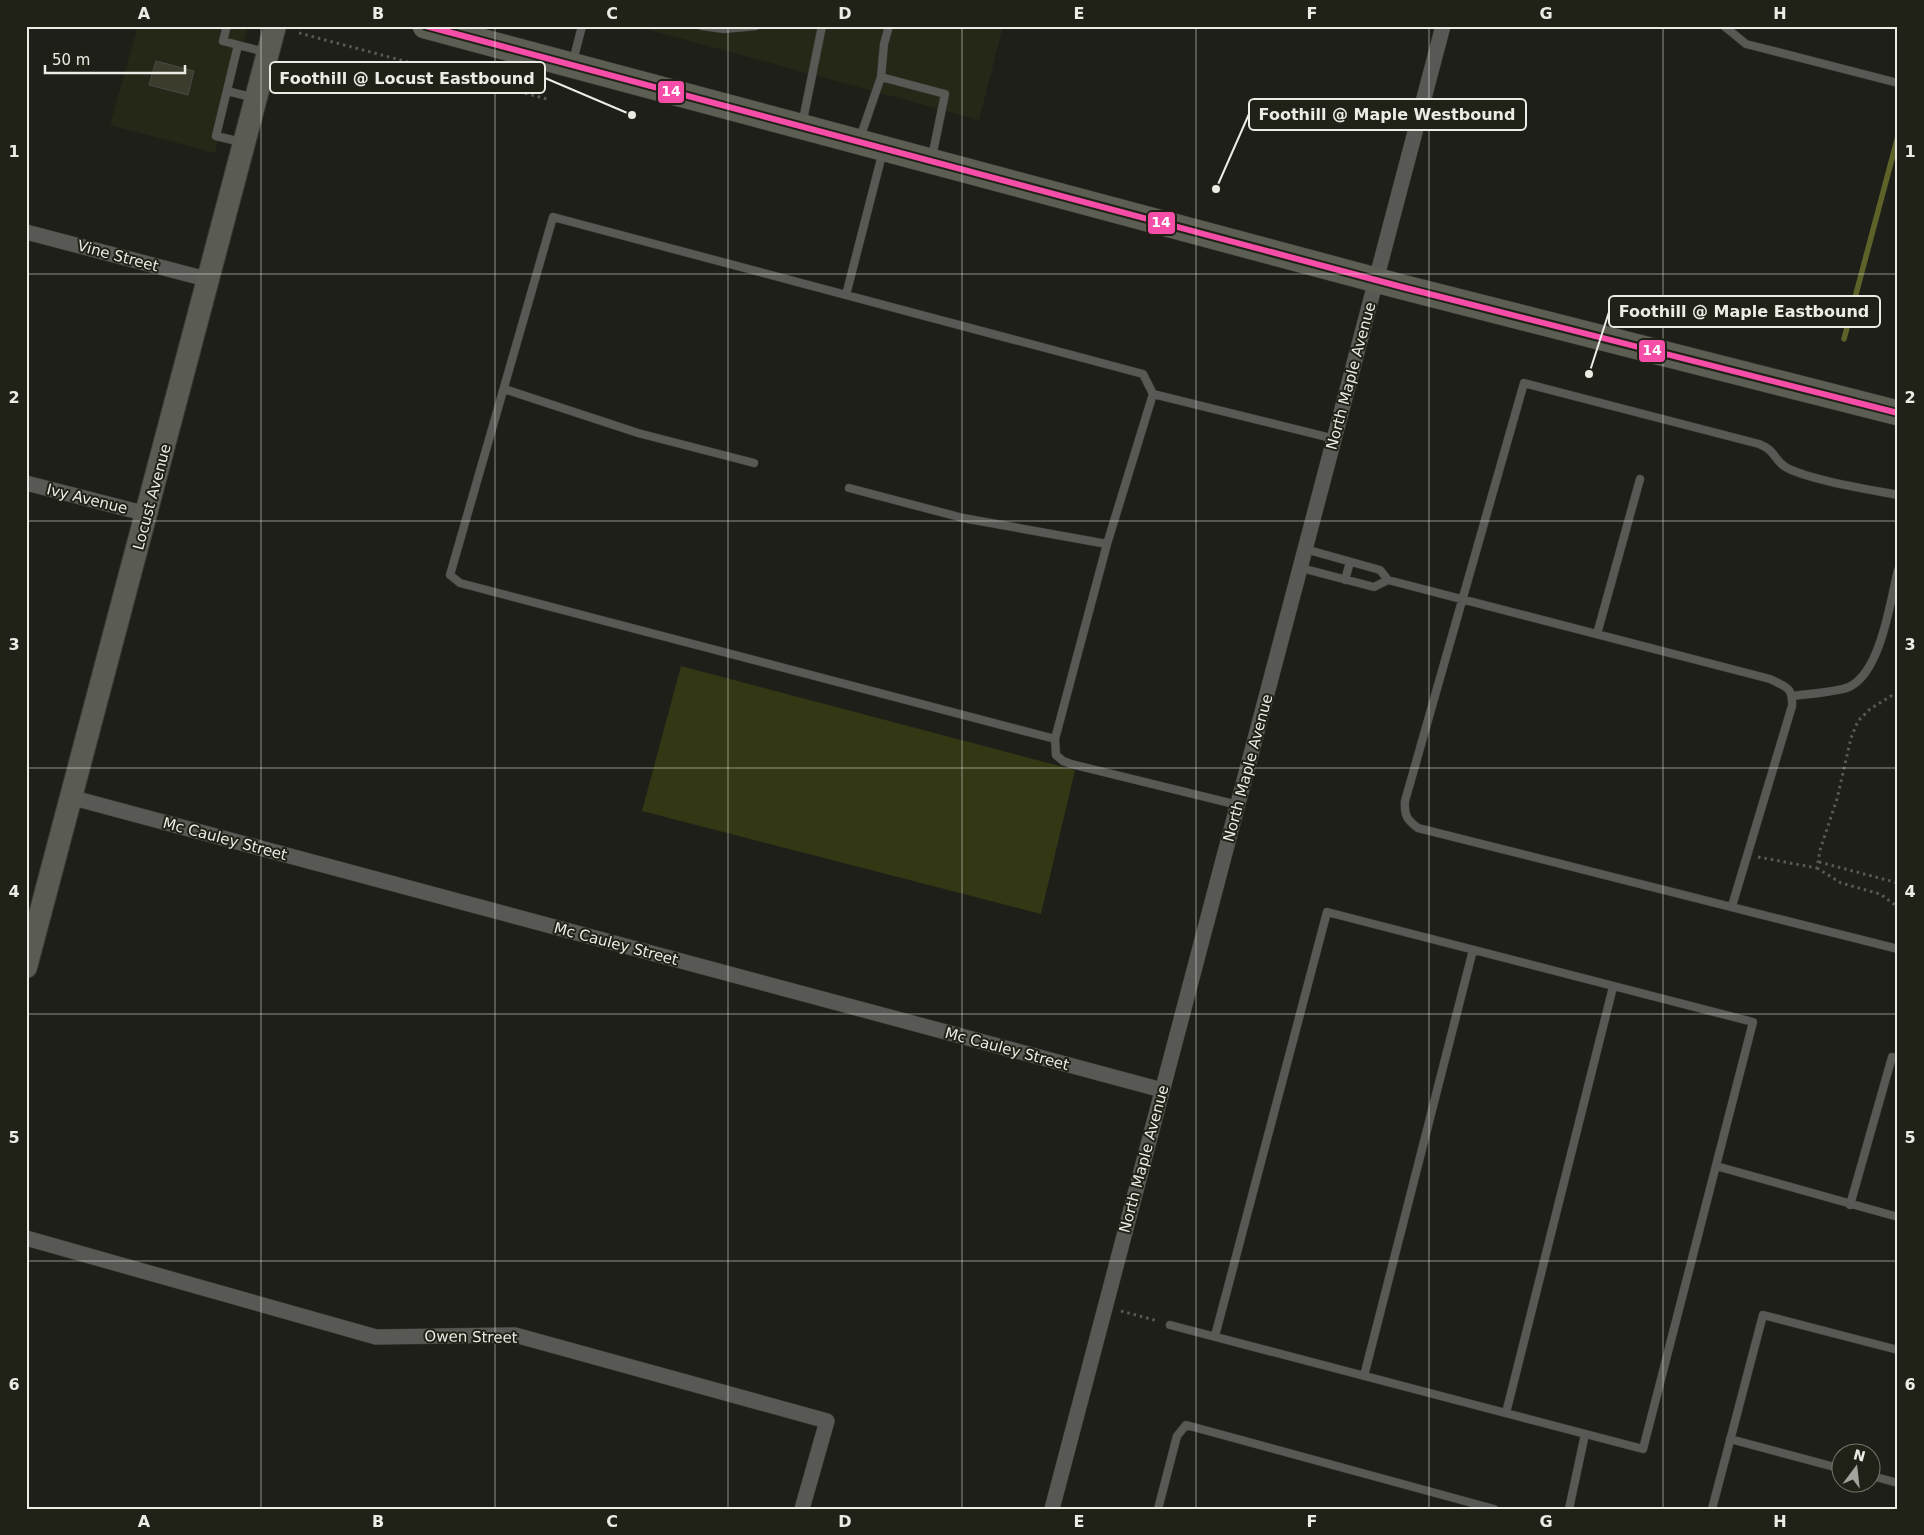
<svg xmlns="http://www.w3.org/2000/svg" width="1924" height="1535" font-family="'DejaVu Sans',sans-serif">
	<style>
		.built { fill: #252817 }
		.green { fill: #343714 }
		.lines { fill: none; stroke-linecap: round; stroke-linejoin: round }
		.stream { stroke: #5d6229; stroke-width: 5.5 }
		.building { fill: #3b3c2c; stroke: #4a4a45 }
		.lane-casing { stroke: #3a3a36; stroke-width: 9 }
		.street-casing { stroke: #3a3a36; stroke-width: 16 }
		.secondary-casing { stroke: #3a3a36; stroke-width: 24 }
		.primary-casing { stroke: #3a3a36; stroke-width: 26 }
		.path { stroke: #595956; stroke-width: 3; stroke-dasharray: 2.5 4; stroke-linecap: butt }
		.lane { stroke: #585954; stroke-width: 8 }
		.street { stroke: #585954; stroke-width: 15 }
		.secondary { stroke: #5a5b53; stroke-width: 22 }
		.primary { stroke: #5c5d53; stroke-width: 25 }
		.bus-1-casing { stroke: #212217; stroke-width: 10 }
		.bus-1 { stroke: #f54da8; stroke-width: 6 }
		.grid { fill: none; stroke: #ebece5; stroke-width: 1; stroke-opacity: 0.55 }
		.labels { text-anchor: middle; stroke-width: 4; stroke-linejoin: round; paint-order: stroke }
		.street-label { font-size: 15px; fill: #ebece5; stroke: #212217 }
		.leader { fill: none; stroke: #ebece5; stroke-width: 2 }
		.callout-dot { fill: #ebece5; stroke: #212217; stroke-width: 2 }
		.callout { fill: #212217; stroke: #ebece5; stroke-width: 2 }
		.callout-label { font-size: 16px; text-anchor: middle; font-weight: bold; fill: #ebece5 }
		.line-badge { stroke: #212217; stroke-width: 2 }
		.badge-label { font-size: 14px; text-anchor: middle; font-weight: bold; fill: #fff }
		.neatline { fill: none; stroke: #ebece5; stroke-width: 2 }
		.grid-label { font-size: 16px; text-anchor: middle; font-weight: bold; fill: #ebece5 }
	</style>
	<rect width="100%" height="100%" fill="#1f1f1a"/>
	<path class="built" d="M 138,26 L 248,26 L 215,153 L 110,125 Z
		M 635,26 L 1003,26 L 979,120 Z"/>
	<path class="green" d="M 681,666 L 1075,770 L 1041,914 L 642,811 Z"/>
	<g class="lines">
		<path class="stream" d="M 1844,339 L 1898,136"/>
	</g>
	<path class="building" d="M 156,61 L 194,71 L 188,95 L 149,85 Z"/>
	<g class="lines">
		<g class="lane-casing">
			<path id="lane" d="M 227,26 L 223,41 L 238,45 L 216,136 L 241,142
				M 702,26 L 724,29
				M 725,26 L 724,29 L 756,26
				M 1724,26 L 1746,44 L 1898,83
				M 238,45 L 265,52
				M 573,61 L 582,26
				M 881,77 L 945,94 L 932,157
				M 227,91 L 255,98
				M 802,125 L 822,26
				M 860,138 L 881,77 L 884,44 L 889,26
				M 846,295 L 883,151
				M 504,389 L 638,433 L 754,463
				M 849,488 L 963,518 L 1107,544 L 1055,739 L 1056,755 L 1063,761 L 1071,764 L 1238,805
				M 1898,495 C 1872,490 1803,479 1784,466 C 1773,458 1775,450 1759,444 L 1524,383 L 1405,801 C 1404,815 1407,820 1418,828 L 1898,949
				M 1107,544 L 1153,394
				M 1305,549 L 1380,570 L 1388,580
				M 1301,568 L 1374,587 L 1388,580 L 1770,679 C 1786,687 1793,687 1792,706 L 1732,906
				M 1345,580 L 1350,562
				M 1597,634 L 1640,479
				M 1793,696 C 1806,694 1838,692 1849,687 C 1881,672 1890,602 1898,570
				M 1055,739 L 460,583 L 450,575 L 553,217 L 1143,374 L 1153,394 L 1335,439
				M 1716,1166 L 1898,1217
				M 1850,1205 L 1892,1057 L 1898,1058
				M 1170,1325 L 1643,1449 L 1753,1022 L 1327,912 L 1215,1336
				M 1364,1376 L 1473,950
				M 1506,1413 L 1613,987
				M 1730,1439 L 1842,1469
				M 1872,1476 L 1898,1483
				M 1158,1509 L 1177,1436 L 1186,1425 L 1494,1509
				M 1569,1509 L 1585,1434
				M 1712,1509 L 1763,1315 L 1898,1350"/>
		</g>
		<g class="street-casing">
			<path id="street" d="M 26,232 L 210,280
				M 26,483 L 147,514
				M 70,797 L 1162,1090
				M 26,1238 L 376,1337 L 515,1335 L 827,1421 L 802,1509
				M 1052,1509 L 1443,26"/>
		</g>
		<g class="secondary-casing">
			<path id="secondary" d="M 26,967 L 275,26"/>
		</g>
		<g class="primary-casing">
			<path id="primary" d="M 425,26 L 1402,287 L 1898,413"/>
		</g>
		<path class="path" d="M 299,33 L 547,99
			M 1758,857 L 1817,868 L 1820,850 L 1837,799 L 1851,738 L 1858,721 L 1870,709 L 1891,696 L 1898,698
			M 1819,862 L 1898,883
			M 1817,868 L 1841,883 L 1880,894 L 1898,907
			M 1121,1311 L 1158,1321"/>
		<use href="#lane" class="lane"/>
		<use href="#street" class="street"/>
		<use href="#secondary" class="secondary"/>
		<use href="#primary" class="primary"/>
		<g class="bus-1-casing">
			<path id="bus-1" d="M 426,26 L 1402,287 L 1898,413"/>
		</g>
		<use href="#bus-1" class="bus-1"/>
	</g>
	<path class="grid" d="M 261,26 L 261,1509M 495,26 L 495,1509M 728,26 L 728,1509M 962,26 L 962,1509M 1196,26 L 1196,1509M 1429,26 L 1429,1509M 1663,26 L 1663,1509M 26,274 L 1898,274M 26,521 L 1898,521M 26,768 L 1898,768M 26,1014 L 1898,1014M 26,1261 L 1898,1261"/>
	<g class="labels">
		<g class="street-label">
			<text transform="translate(118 256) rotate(15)" y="5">Vine Street</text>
			<text transform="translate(1351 376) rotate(-75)" y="5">North Maple Avenue</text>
			<text transform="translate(152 497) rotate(-75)" y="5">Locust Avenue</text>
			<text transform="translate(87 499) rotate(14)" y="5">Ivy Avenue</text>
			<text transform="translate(1248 768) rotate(-75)" y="5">North Maple Avenue</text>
			<text transform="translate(225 839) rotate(15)" y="5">Mc Cauley Street</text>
			<text transform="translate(616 944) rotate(15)" y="5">Mc Cauley Street</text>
			<text transform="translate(1007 1049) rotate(15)" y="5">Mc Cauley Street</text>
			<text transform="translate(1144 1159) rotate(-75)" y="5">North Maple Avenue</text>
			<text transform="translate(471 1337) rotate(1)" y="5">Owen Street</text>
		</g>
	</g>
	<path class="leader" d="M632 115L545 78M1216 189L1249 114M1589 374L1609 312"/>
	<g class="callout-dot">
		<circle cx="632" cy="115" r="5"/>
		<circle cx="1216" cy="189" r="5"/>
		<circle cx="1589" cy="374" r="5"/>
	</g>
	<g class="callout">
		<rect x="270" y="62" width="275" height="31" rx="5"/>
		<rect x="1249" y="99" width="277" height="31" rx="5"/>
		<rect x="1609" y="296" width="271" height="31" rx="5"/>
	</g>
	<g class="callout-label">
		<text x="407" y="84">Foothill @ Locust Eastbound</text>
		<text x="1387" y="120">Foothill @ Maple Westbound</text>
		<text x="1744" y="317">Foothill @ Maple Eastbound</text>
	</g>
	<g class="line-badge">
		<rect x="657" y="80" width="28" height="24" rx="5" fill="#f54da8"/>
		<rect x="1147" y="211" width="29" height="24" rx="5" fill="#f54da8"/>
		<rect x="1638" y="339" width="28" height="24" rx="5" fill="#f54da8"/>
	</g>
	<g class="badge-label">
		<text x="671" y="96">14</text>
		<text x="1161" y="227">14</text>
		<text x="1652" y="355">14</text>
	</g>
	<rect width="1924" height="1535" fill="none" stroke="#212217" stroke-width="55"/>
	<g transform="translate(1856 1468) rotate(15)"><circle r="24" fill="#212217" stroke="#727369"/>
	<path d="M0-4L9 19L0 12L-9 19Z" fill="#a4a49e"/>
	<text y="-8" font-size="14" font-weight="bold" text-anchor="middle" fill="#ebece5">N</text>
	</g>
	<path d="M45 65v8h140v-8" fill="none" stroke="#ebece5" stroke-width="2.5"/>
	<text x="52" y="65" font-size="15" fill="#ebece5" stroke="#212217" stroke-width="4" paint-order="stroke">50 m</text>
	<rect x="28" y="28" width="1868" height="1480" class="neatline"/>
	<g class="grid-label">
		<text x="144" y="19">A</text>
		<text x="378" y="19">B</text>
		<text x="612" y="19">C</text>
		<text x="845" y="19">D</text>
		<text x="1079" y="19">E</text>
		<text x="1312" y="19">F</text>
		<text x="1546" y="19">G</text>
		<text x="1780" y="19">H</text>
		<text x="14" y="157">1</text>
		<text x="1910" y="157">1</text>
		<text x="14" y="403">2</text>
		<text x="1910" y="403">2</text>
		<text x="14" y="650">3</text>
		<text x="1910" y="650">3</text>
		<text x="14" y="897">4</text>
		<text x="1910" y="897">4</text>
		<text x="14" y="1143">5</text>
		<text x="1910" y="1143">5</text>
		<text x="14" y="1390">6</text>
		<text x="1910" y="1390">6</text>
		<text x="144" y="1527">A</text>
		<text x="378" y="1527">B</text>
		<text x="612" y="1527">C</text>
		<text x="845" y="1527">D</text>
		<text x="1079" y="1527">E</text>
		<text x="1312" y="1527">F</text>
		<text x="1546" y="1527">G</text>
		<text x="1780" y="1527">H</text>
	</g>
</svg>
